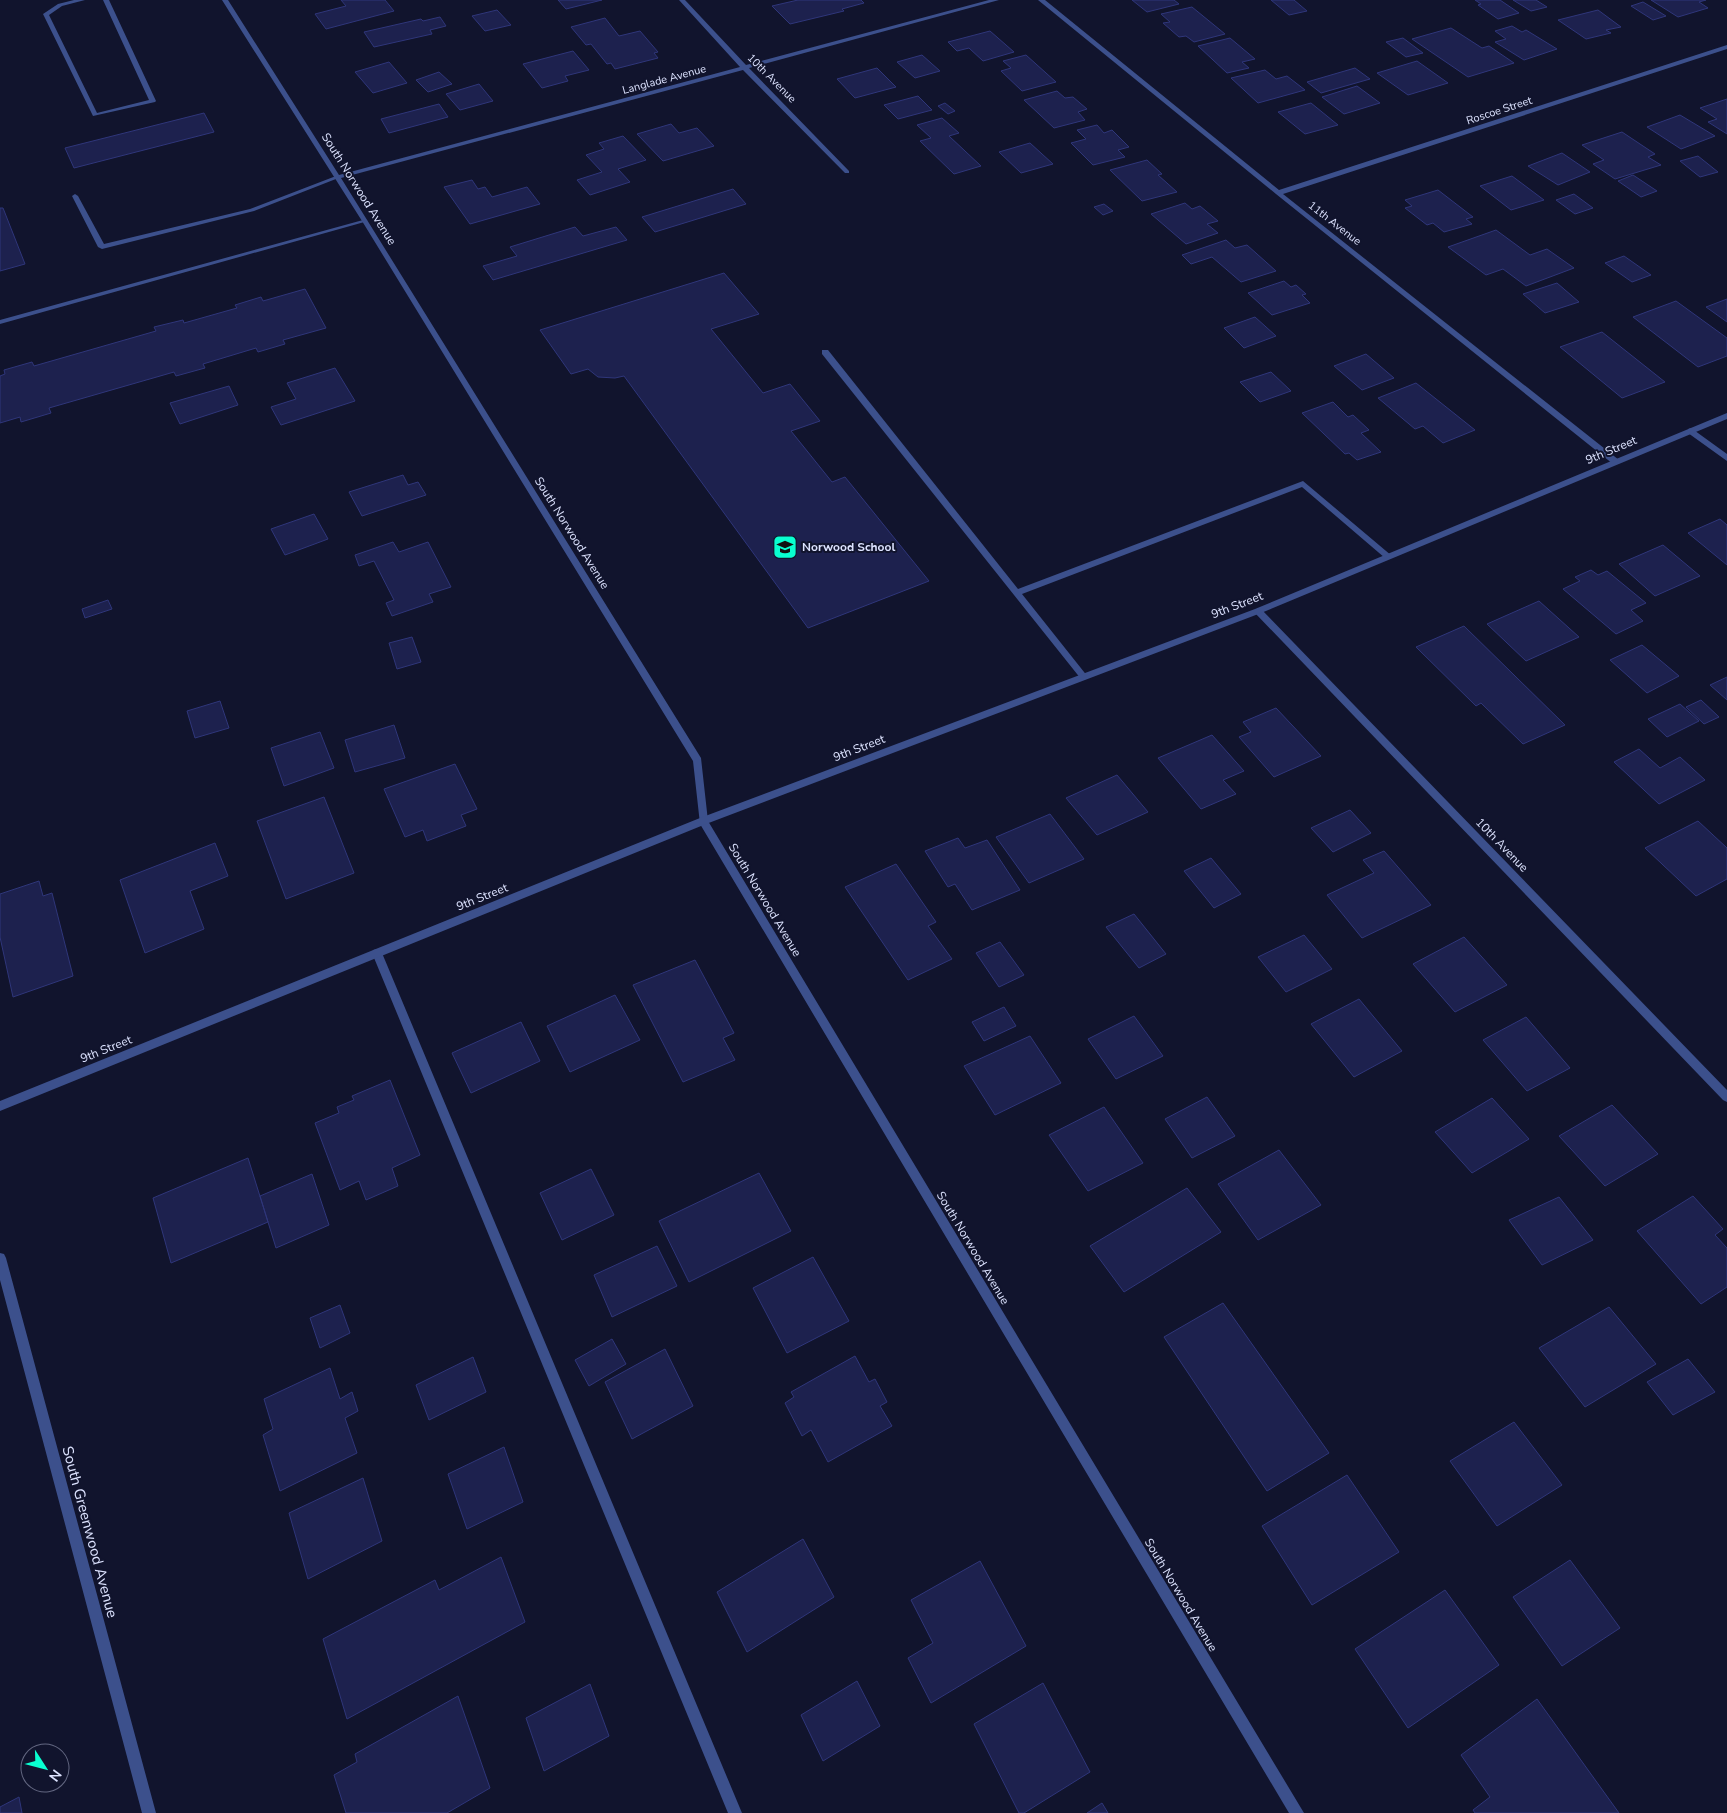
<svg xmlns="http://www.w3.org/2000/svg" width="1727" height="1813" font-family="'Nunito Sans',sans-serif">
	<style>
		.building { fill: #1d214e; stroke: #2f367a }
		.lines { fill: none; stroke-linecap: round; stroke-linejoin: round }
		.service { fill: #3c508c; fill-rule: evenodd }
		.minor { fill: #3c508c; fill-rule: evenodd }
		.tertiary { fill: #3c508c; fill-rule: evenodd }
		.labels { text-anchor: middle; stroke-width: 4; stroke-linejoin: round; paint-order: stroke }
		.far-street-label { font-size: 11px; fill: #dde3ff; stroke: #11142d }
		.street-label { font-size: 12px; fill: #dde3ff; stroke: #11142d }
		.poi-label { font-size: 12px; font-weight: bold; fill: #dde3ff; stroke: #11142d; text-anchor: start }
		.near-street-label { font-size: 15px; fill: #dde3ff; stroke: #11142d }
	</style>
	<rect width="100%" height="100%" fill="#11142d"/>
	<path class="building" d="M 341,0 L 385,0 L 394,11 L 326,29 L 315,14 L 346,6 Z
		M 558,0 L 602,0 L 566,9 Z
		M 798,0 L 861,0 L 864,3 L 842,9 L 844,11 L 790,24 L 772,6 Z
		M 1132,0 L 1174,0 L 1179,4 L 1147,12 Z
		M 1271,0 L 1294,0 L 1307,11 L 1289,15 Z
		M 1475,0 L 1500,0 L 1519,13 L 1498,19 L 1478,5 L 1481,4 Z
		M 1513,0 L 1536,0 L 1547,7 L 1531,11 Z
		M 1651,0 L 1706,0 L 1699,2 L 1708,8 L 1678,17 Z
		M 1643,2 L 1666,16 L 1653,20 L 1631,6 Z
		M 1192,7 L 1225,34 L 1194,42 L 1186,36 L 1179,37 L 1163,23 L 1170,22 L 1161,14 Z
		M 497,10 L 511,25 L 485,31 L 472,16 Z
		M 1598,10 L 1621,27 L 1606,30 L 1611,33 L 1586,39 L 1558,20 Z
		M 440,17 L 446,26 L 430,30 L 432,34 L 374,47 L 364,32 L 421,19 L 423,21 Z
		M 605,18 L 619,36 L 640,31 L 658,52 L 654,53 L 658,58 L 615,69 L 611,63 L 607,64 L 591,44 L 586,45 L 571,27 Z
		M 1512,26 L 1522,32 L 1526,30 L 1557,49 L 1524,60 L 1495,42 L 1506,39 L 1495,31 Z
		M 1451,28 L 1482,48 L 1489,46 L 1514,63 L 1468,77 L 1412,39 Z
		M 990,31 L 1014,52 L 983,61 L 969,48 L 957,51 L 948,42 Z
		M 1230,38 L 1255,59 L 1242,62 L 1249,68 L 1227,73 L 1198,46 Z
		M 1403,38 L 1423,53 L 1406,57 L 1386,42 Z
		M 573,51 L 589,70 L 565,76 L 568,81 L 542,88 L 523,64 Z
		M 922,55 L 940,71 L 915,78 L 897,62 Z
		M 1026,55 L 1056,82 L 1022,91 L 1001,71 L 1011,68 L 1003,61 Z
		M 1417,61 L 1448,83 L 1408,95 L 1377,73 Z
		M 389,62 L 407,83 L 373,93 L 355,72 Z
		M 877,68 L 896,87 L 855,98 L 837,79 Z
		M 1355,68 L 1370,79 L 1321,93 L 1307,82 Z
		M 1265,70 L 1276,79 L 1287,76 L 1305,90 L 1258,103 L 1231,78 Z
		M 439,72 L 452,84 L 428,92 L 416,80 Z
		M 479,84 L 493,101 L 460,110 L 446,94 Z
		M 1357,86 L 1380,103 L 1344,114 L 1322,97 Z
		M 1057,91 L 1065,98 L 1073,97 L 1087,109 L 1078,112 L 1085,120 L 1054,128 L 1024,100 Z
		M 918,96 L 932,110 L 898,119 L 884,105 Z
		M 1727,99 L 1727,134 L 1708,122 L 1717,119 L 1700,108 Z
		M 945,103 L 955,111 L 948,114 L 938,106 Z
		M 1311,103 L 1338,125 L 1305,134 L 1278,112 Z
		M 439,104 L 448,117 L 389,133 L 381,119 Z
		M 204,113 L 214,132 L 74,168 L 65,148 Z
		M 1680,115 L 1715,136 L 1681,149 L 1647,127 Z
		M 942,118 L 959,133 L 949,136 L 981,166 L 954,174 L 920,141 L 931,138 L 917,125 Z
		M 671,124 L 679,133 L 697,128 L 714,146 L 663,161 L 637,134 Z
		M 1097,125 L 1104,133 L 1112,130 L 1129,147 L 1118,150 L 1125,157 L 1093,165 L 1071,143 L 1086,139 L 1077,130 Z
		M 1622,132 L 1655,154 L 1648,157 L 1661,165 L 1615,179 L 1593,164 L 1604,160 L 1582,145 Z
		M 623,136 L 646,160 L 618,169 L 630,182 L 590,195 L 577,180 L 602,172 L 586,155 L 604,149 L 599,143 Z
		M 1030,143 L 1053,164 L 1021,173 L 999,152 Z
		M 1562,153 L 1590,172 L 1558,185 L 1528,166 Z
		M 1698,156 L 1718,172 L 1700,177 L 1680,161 Z
		M 1147,160 L 1162,174 L 1158,175 L 1177,192 L 1142,201 L 1110,170 Z
		M 1633,175 L 1657,191 L 1641,197 L 1618,181 Z
		M 1512,176 L 1544,200 L 1511,210 L 1480,186 Z
		M 472,180 L 478,189 L 485,187 L 492,197 L 527,187 L 540,204 L 470,224 L 444,187 Z
		M 733,189 L 746,204 L 655,232 L 642,217 Z
		M 1438,190 L 1473,217 L 1466,219 L 1472,224 L 1444,232 L 1433,223 L 1427,225 L 1405,208 L 1412,206 L 1405,200 Z
		M 1574,194 L 1593,208 L 1575,214 L 1556,200 Z
		M 1185,203 L 1192,209 L 1200,206 L 1218,221 L 1207,224 L 1218,233 L 1186,244 L 1151,214 Z
		M 1104,204 L 1113,211 L 1103,215 L 1094,207 Z
		M 0,208 L 3,208 L 25,264 L 0,271 Z
		M 575,227 L 583,236 L 616,227 L 627,240 L 493,280 L 483,266 L 517,256 L 510,247 Z
		M 1496,230 L 1530,255 L 1547,249 L 1574,268 L 1526,286 L 1503,269 L 1486,275 L 1448,247 Z
		M 1226,240 L 1235,248 L 1247,245 L 1276,271 L 1241,282 L 1212,257 L 1191,264 L 1182,255 Z
		M 1624,256 L 1651,275 L 1632,282 L 1605,263 Z
		M 724,273 L 759,314 L 711,329 L 763,393 L 790,384 L 820,421 L 791,431 L 832,482 L 845,477 L 929,581 L 808,628 L 624,376 L 615,378 L 598,377 L 588,369 L 571,374 L 540,330 Z
		M 1284,281 L 1291,287 L 1296,285 L 1306,294 L 1302,295 L 1310,303 L 1272,315 L 1248,293 Z
		M 1557,283 L 1579,302 L 1545,313 L 1523,294 Z
		M 305,289 L 326,328 L 283,340 L 285,344 L 258,352 L 256,348 L 203,364 L 205,368 L 176,376 L 174,372 L 49,408 L 51,413 L 21,422 L 20,417 L 0,423 L 0,376 L 5,374 L 4,370 L 32,362 L 34,366 L 156,331 L 154,327 L 183,320 L 184,323 L 237,308 L 235,305 L 261,297 L 263,301 Z
		M 1727,299 L 1727,322 L 1706,307 Z
		M 1676,301 L 1727,338 L 1727,356 L 1698,367 L 1633,317 Z
		M 1255,317 L 1276,336 L 1244,348 L 1224,328 Z
		M 1602,332 L 1665,382 L 1622,398 L 1560,347 Z
		M 1366,354 L 1394,378 L 1362,390 L 1334,366 Z
		M 335,368 L 355,401 L 281,425 L 271,407 L 296,399 L 287,383 Z
		M 1271,372 L 1291,391 L 1260,402 L 1240,382 Z
		M 1416,383 L 1475,430 L 1443,443 L 1423,426 L 1415,429 L 1378,398 Z
		M 229,386 L 238,405 L 180,424 L 170,403 Z
		M 1333,402 L 1348,417 L 1353,415 L 1369,430 L 1361,433 L 1381,452 L 1357,460 L 1349,453 L 1345,454 L 1302,413 Z
		M 403,475 L 408,485 L 418,482 L 426,495 L 362,516 L 349,492 Z
		M 314,514 L 328,539 L 285,555 L 271,529 Z
		M 1720,519 L 1727,525 L 1727,565 L 1688,533 Z
		M 393,542 L 399,552 L 428,542 L 451,587 L 429,594 L 433,602 L 392,616 L 386,603 L 394,600 L 374,561 L 359,566 L 355,555 Z
		M 1663,545 L 1700,576 L 1655,596 L 1619,564 Z
		M 1591,570 L 1598,575 L 1607,571 L 1646,603 L 1631,610 L 1643,621 L 1616,634 L 1563,589 L 1580,581 L 1575,577 Z
		M 108,600 L 112,609 L 85,618 L 82,609 Z
		M 1539,601 L 1579,637 L 1526,661 L 1487,624 Z
		M 1464,626 L 1565,725 L 1523,744 L 1481,703 L 1476,706 L 1416,647 Z
		M 412,637 L 421,662 L 397,669 L 389,643 Z
		M 1642,645 L 1679,676 L 1647,693 L 1610,660 Z
		M 1727,677 L 1727,700 L 1710,685 Z
		M 1701,700 L 1719,717 L 1704,724 L 1686,707 Z
		M 220,701 L 229,728 L 195,738 L 187,711 Z
		M 1680,704 L 1699,721 L 1667,737 L 1648,719 Z
		M 1276,708 L 1321,756 L 1274,777 L 1239,737 L 1251,732 L 1243,722 Z
		M 394,725 L 405,758 L 355,772 L 345,740 Z
		M 320,732 L 334,768 L 284,786 L 271,748 Z
		M 1212,735 L 1244,771 L 1223,780 L 1236,794 L 1201,809 L 1158,758 Z
		M 1639,749 L 1660,768 L 1680,757 L 1705,780 L 1659,804 L 1614,762 Z
		M 455,764 L 477,809 L 461,815 L 466,826 L 427,841 L 423,830 L 405,837 L 384,789 Z
		M 1117,775 L 1148,812 L 1097,835 L 1066,798 Z
		M 324,797 L 354,873 L 286,899 L 257,821 Z
		M 1350,810 L 1371,833 L 1333,852 L 1311,828 Z
		M 1050,814 L 1084,859 L 1029,883 L 996,837 Z
		M 1698,821 L 1727,848 L 1727,879 L 1696,896 L 1645,848 Z
		M 958,838 L 965,848 L 987,840 L 1020,890 L 972,910 L 955,884 L 948,887 L 925,851 Z
		M 215,843 L 228,876 L 190,891 L 204,929 L 145,953 L 120,880 Z
		M 1384,851 L 1431,905 L 1362,938 L 1327,895 L 1374,873 L 1363,860 Z
		M 1211,858 L 1241,894 L 1214,908 L 1184,871 Z
		M 896,864 L 936,922 L 928,926 L 952,959 L 908,980 L 845,887 Z
		M 39,881 L 43,896 L 52,893 L 73,976 L 13,997 L 0,937 L 0,894 Z
		M 1134,914 L 1166,954 L 1139,968 L 1106,927 Z
		M 1304,935 L 1332,969 L 1286,992 L 1258,957 Z
		M 1464,937 L 1507,985 L 1455,1012 L 1413,964 Z
		M 1000,942 L 1024,975 L 999,987 L 976,953 Z
		M 695,960 L 734,1033 L 723,1038 L 735,1060 L 683,1082 L 633,985 Z
		M 615,995 L 640,1040 L 570,1072 L 547,1026 Z
		M 1359,999 L 1402,1051 L 1354,1077 L 1311,1024 Z
		M 1004,1007 L 1016,1026 L 984,1041 L 972,1022 Z
		M 1134,1016 L 1163,1056 L 1116,1079 L 1088,1039 Z
		M 1526,1017 L 1570,1068 L 1527,1091 L 1483,1040 Z
		M 521,1022 L 540,1061 L 471,1093 L 452,1053 Z
		M 1030,1036 L 1061,1083 L 995,1115 L 964,1066 Z
		M 390,1080 L 420,1155 L 392,1168 L 398,1186 L 366,1200 L 359,1181 L 340,1190 L 315,1123 L 339,1113 L 337,1107 L 354,1100 L 352,1096 Z
		M 1207,1097 L 1235,1136 L 1192,1158 L 1165,1119 Z
		M 1492,1098 L 1529,1139 L 1472,1173 L 1435,1132 Z
		M 1612,1105 L 1658,1154 L 1605,1186 L 1559,1136 Z
		M 1104,1107 L 1143,1163 L 1088,1191 L 1049,1135 Z
		M 1279,1150 L 1321,1205 L 1258,1240 L 1218,1184 Z
		M 248,1158 L 268,1222 L 171,1263 L 153,1198 Z
		M 591,1169 L 614,1215 L 562,1240 L 540,1193 Z
		M 759,1173 L 791,1231 L 689,1282 L 659,1221 Z
		M 312,1174 L 329,1225 L 276,1248 L 260,1196 Z
		M 1187,1188 L 1221,1232 L 1124,1292 L 1090,1246 Z
		M 1693,1196 L 1723,1229 L 1715,1235 L 1727,1248 L 1727,1287 L 1701,1304 L 1637,1231 Z
		M 1559,1197 L 1593,1240 L 1542,1265 L 1509,1220 Z
		M 657,1246 L 677,1286 L 612,1317 L 594,1275 Z
		M 813,1257 L 849,1321 L 787,1353 L 753,1288 Z
		M 1223,1303 L 1329,1453 L 1267,1491 L 1164,1337 Z
		M 340,1305 L 350,1333 L 320,1348 L 310,1318 Z
		M 1609,1307 L 1656,1364 L 1585,1407 L 1539,1348 Z
		M 612,1339 L 626,1364 L 589,1386 L 575,1360 Z
		M 665,1349 L 693,1406 L 632,1439 L 605,1382 Z
		M 855,1356 L 869,1382 L 875,1379 L 887,1402 L 880,1406 L 892,1426 L 828,1462 L 811,1430 L 802,1436 L 785,1403 L 794,1397 L 791,1392 Z
		M 473,1357 L 486,1392 L 429,1420 L 416,1385 Z
		M 1688,1359 L 1715,1392 L 1673,1415 L 1647,1382 Z
		M 330,1368 L 340,1399 L 352,1392 L 358,1411 L 345,1418 L 357,1453 L 280,1491 L 263,1435 L 273,1429 L 264,1399 Z
		M 1514,1422 L 1562,1485 L 1497,1526 L 1450,1461 Z
		M 504,1447 L 523,1502 L 467,1529 L 448,1474 Z
		M 1347,1475 L 1399,1552 L 1312,1605 L 1262,1526 Z
		M 363,1478 L 382,1541 L 308,1579 L 289,1513 Z
		M 803,1539 L 834,1597 L 747,1652 L 717,1592 Z
		M 501,1557 L 525,1622 L 347,1719 L 323,1639 L 435,1580 L 439,1590 Z
		M 1570,1560 L 1620,1628 L 1562,1666 L 1513,1597 Z
		M 980,1561 L 1026,1646 L 931,1703 L 908,1658 L 933,1643 L 911,1600 Z
		M 1445,1590 L 1499,1665 L 1408,1728 L 1355,1649 Z
		M 857,1681 L 880,1726 L 823,1761 L 801,1715 Z
		M 1043,1683 L 1090,1772 L 1024,1813 L 1019,1813 L 974,1724 Z
		M 590,1684 L 609,1736 L 544,1771 L 526,1718 Z
		M 458,1696 L 490,1788 L 447,1813 L 346,1813 L 334,1775 L 357,1762 L 355,1754 Z
		M 1537,1699 L 1619,1813 L 1475,1813 L 1473,1810 L 1490,1797 L 1461,1755 Z
		M 19,1797 L 22,1813 L 0,1813 L 0,1807 Z
		M 1102,1803 L 1108,1813 L 1087,1813 Z"/>
	<g class="lines">
		<path class="service" d="M 74,0 L 85,0 L 62,6 L 49,15 L 97,113 L 149,100 L 103,0 L 109,0 L 156,101 L 155,102 L 93,116 L 43,14 L 58,4 Z
			M 336,176 L 341,177 L 254,211 L 102,249 L 98,247 L 72,196 L 75,194 L 78,196 L 104,244 L 250,209 Z
			M 363,220 L 368,221 L 0,324 L 0,320 Z
			M 822,350 L 828,350 L 1018,589 L 1303,481 L 1392,556 L 1388,559 L 1385,558 L 1302,487 L 1022,594 L 1088,677 L 1087,679 L 1081,679 L 822,354 Z
			M 377,949 L 381,950 L 382,953 L 742,1813 L 728,1813 L 372,953 L 373,950 Z"/>
		<path class="minor" d="M 222,0 L 228,0 L 339,175 L 740,67 L 679,0 L 685,0 L 746,65 L 989,0 L 999,0 L 749,68 L 849,171 L 849,173 L 845,173 L 743,70 L 341,178 L 701,758 L 708,821 L 1304,1813 L 1289,1813 L 700,824 L 693,761 L 362,221 Z
			M 1038,0 L 1045,0 L 1279,190 L 1727,45 L 1727,49 L 1283,194 L 1619,460 L 1619,464 L 1613,464 L 1276,194 Z
			M 1691,428 L 1727,454 L 1727,461 L 1688,433 L 1688,429 Z
			M 1258,608 L 1261,609 L 1727,1090 L 1727,1102 L 1723,1100 L 1255,613 L 1254,611 Z
			M 0,1253 L 4,1254 L 6,1258 L 156,1813 L 142,1813 L 0,1280 Z"/>
		<path class="tertiary" d="M 1727,413 L 1727,419 L 1261,613 L 706,824 L 0,1111 L 0,1101 L 700,818 L 1255,609 Z"/>
	</g>
	<defs>
		<g id="school-square" transform="scale(1.25)"><rect x="-9" y="-9" width="18" height="18" rx="4" fill="#09ffd0" stroke="#11142d"/><path d="M0-5L7-2L0 1L-7-2ZM-4 1L0 2.5L4 1V4Q0 6-4 4Z" fill="#111"/></g>
	</defs>
	<g fill-rule="evenodd">
		<use href="#school-square" x="785" y="547"/>
	</g>
	<g class="labels">
		<g class="far-street-label">
			<text transform="translate(772 78) rotate(45)" y="4">10th Avenue</text>
			<text transform="translate(664 79) rotate(-15)" y="4">Langlade Avenue</text>
			<text transform="translate(1499 110) rotate(-18)" y="4">Roscoe Street</text>
			<text transform="translate(1335 223) rotate(38)" y="4">11th Avenue</text>
		</g>
		<g class="street-label">
			<text transform="translate(359 189) rotate(58)" y="4">South Norwood Avenue</text>
			<text transform="translate(1611 450) rotate(-23)" y="4">9th Street</text>
			<text transform="translate(572 533) rotate(58)" y="4">South Norwood Avenue</text>
			<text transform="translate(1237 605) rotate(-21)" y="4">9th Street</text>
			<text transform="translate(859 748) rotate(-21)" y="4">9th Street</text>
			<text transform="translate(1502 845) rotate(46)" y="4">10th Avenue</text>
			<text transform="translate(482 897) rotate(-22)" y="4">9th Street</text>
			<text transform="translate(765 900) rotate(59)" y="4">South Norwood Avenue</text>
			<text transform="translate(106 1049) rotate(-22)" y="4">9th Street</text>
			<text transform="translate(973 1248) rotate(59)" y="4">South Norwood Avenue</text>
			<text transform="translate(1181 1595) rotate(59)" y="4">South Norwood Avenue</text>
		</g>
		<g class="poi-label">
			<text x="802" y="551">Norwood School</text>
		</g>
		<g class="near-street-label">
			<text transform="translate(90 1532) rotate(75)" y="5">South Greenwood Avenue</text>
		</g>
	</g>
	<g transform="translate(45 1768) rotate(126)"><circle r="24" fill="#11142d" stroke="#636781"/>
	<path d="M0-4L9 19L0 12L-9 19Z" fill="#09ffd0"/>
	<text y="-8" font-size="14" font-weight="bold" text-anchor="middle" fill="#dde3ff">N</text>
	</g>
</svg>
